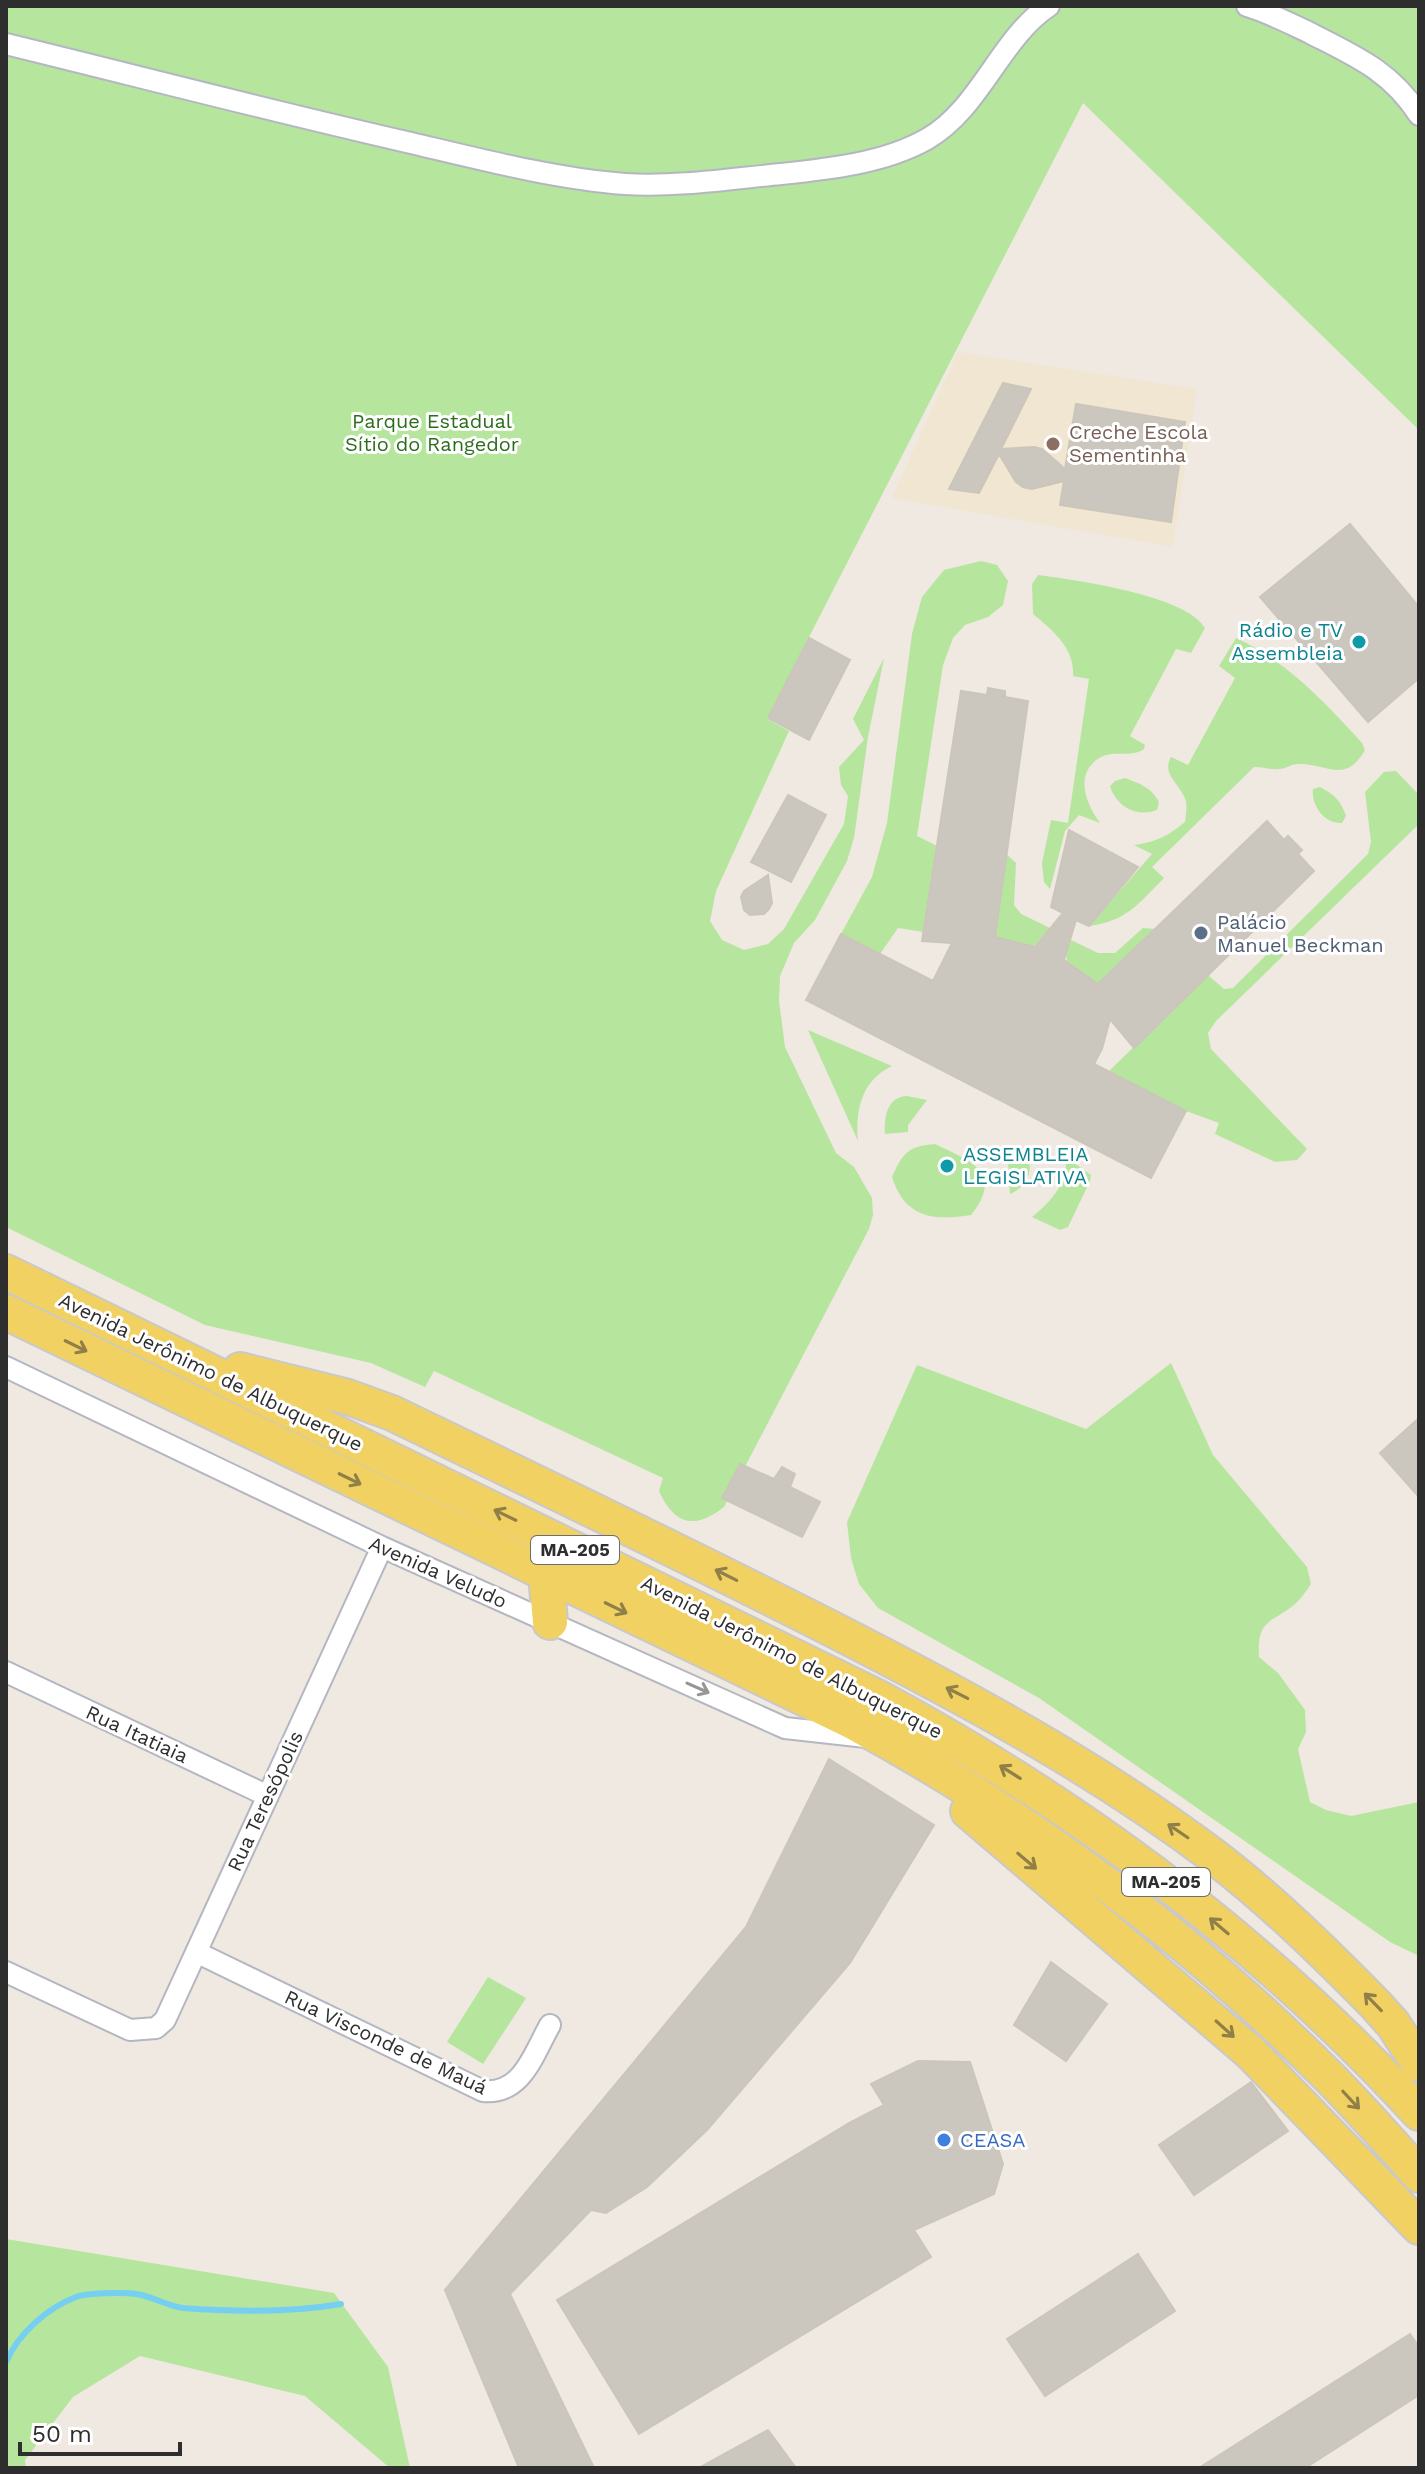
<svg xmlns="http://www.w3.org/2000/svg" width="1425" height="2474" font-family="'Work Sans',sans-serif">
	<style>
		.education { fill: #f0e6d1 }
		.green { fill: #b6e59e }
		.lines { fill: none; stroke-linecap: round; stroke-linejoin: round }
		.stream { stroke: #75cff0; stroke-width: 6 }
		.building { fill: #cbc7bf; stroke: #cbc5ba; stroke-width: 2 }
		.street-casing { stroke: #b4b7c1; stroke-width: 24 }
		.primary-casing { stroke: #c9c9c9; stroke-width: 38 }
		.street { stroke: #fff; stroke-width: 20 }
		.primary { stroke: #f2d163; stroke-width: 34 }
		.oneway { stroke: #908048 }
		.oneway2 { stroke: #969696 }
		.education-dot { fill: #8d6e63; stroke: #fff; stroke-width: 3 }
		.culture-dot { fill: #0f9aa8; stroke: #fff; stroke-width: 3 }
		.service-dot { fill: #5c6f8a; stroke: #fff; stroke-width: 3 }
		.shop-dot { fill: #3f7fe0; stroke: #fff; stroke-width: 3 }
		.labels { text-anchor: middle; stroke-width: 6; stroke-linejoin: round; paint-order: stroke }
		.shield { fill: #fff; stroke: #6d6d6d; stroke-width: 2 }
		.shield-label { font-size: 18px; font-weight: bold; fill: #2e2e2e }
		.park-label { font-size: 20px; fill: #2c6e1b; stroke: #fff }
		.education-label { font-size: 20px; fill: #785e54; stroke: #fff; text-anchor: start }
		.culture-label { font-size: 20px; fill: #0d838f; stroke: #fff; text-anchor: end }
		.service-label { font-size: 20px; fill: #4e5e75; stroke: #fff; text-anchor: start }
		.street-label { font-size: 20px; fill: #2e2e2e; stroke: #fff }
		.shop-label { font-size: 20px; fill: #366cbe; stroke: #fff; text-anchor: start }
	</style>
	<rect width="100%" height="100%" fill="#efe9e1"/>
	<path class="education" d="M 958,352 L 1197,389 L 1173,547 L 892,498 Z"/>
	<path class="green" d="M 6,6 L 1419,6 L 1419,430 L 1083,103 L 767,719 L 789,731 L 716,891 L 710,921 L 722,940 L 744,950 L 768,944 L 784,929 L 844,824 L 848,796 L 841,785 L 839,767 L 864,740 L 853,719 L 884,658 L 868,737 L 854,838 L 847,861 L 815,920 L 794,943 L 780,976 L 779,1001 L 785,1047 L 836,1153 L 854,1167 L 872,1198 L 873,1215 L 869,1229 L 724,1507 C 695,1530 674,1525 659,1491 L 663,1478 L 434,1371 L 425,1387 L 371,1363 L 205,1325 L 6,1227 Z
		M 981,561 L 997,565 L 1008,581 L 1003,605 L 988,617 L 965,625 L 953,638 L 943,665 L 917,836 L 937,846 L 924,932 L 898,928 L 880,954 L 841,934 L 872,877 L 887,823 L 912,634 L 922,597 L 944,570 Z
		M 1038,575 C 1075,580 1186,595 1205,628 L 1191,653 L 1176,649 L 1130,736 L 1145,745 L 1144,749 C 1131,758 1114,750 1101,757 C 1073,773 1086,804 1100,823 L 1079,815 L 1065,831 L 1050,889 L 1044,882 L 1042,863 L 1051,820 L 1068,823 L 1089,679 L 1073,676 C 1075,648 1053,631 1033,614 L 1032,584 Z
		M 1236,638 C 1286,661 1325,702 1362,743 L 1365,750 C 1345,785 1327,763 1298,764 C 1291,764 1286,769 1279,769 C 1271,770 1263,767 1254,767 L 1152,867 L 1164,878 C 1138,904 1127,921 1089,926 L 1152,854 L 1134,845 C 1156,842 1168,836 1185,822 C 1186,815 1187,807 1186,801 C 1181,784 1161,775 1171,757 L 1188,765 L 1235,678 L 1219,666 Z
		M 1396,771 L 1419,795 L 1419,824 L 1216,1021 L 1208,1033 L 1211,1049 L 1307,1149 L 1297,1160 L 1275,1162 L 1215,1134 L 1219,1123 L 1186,1111 L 1108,1072 L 1208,975 L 1224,989 L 1233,988 L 1368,854 L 1371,842 L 1365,792 L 1384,772 Z
		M 1125,778 C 1139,783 1152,788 1159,802 L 1157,810 C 1136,818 1116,806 1110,786 L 1115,781 Z
		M 1320,787 C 1334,794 1341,801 1346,816 L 1342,823 C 1324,824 1311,805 1313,789 Z
		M 1006,854 L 1016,863 L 1014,905 L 1021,914 L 1050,928 L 1033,947 L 994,937 Z
		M 1143,928 L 1155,929 L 1098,984 L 1067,962 L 1066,954 L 1071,940 L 1098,953 L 1115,953 Z
		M 808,1030 L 892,1066 C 862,1080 855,1110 858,1141 Z
		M 907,1096 L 927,1100 L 908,1125 L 908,1132 L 885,1134 C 884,1117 887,1097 907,1096 Z
		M 935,1144 C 970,1161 1005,1172 971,1215 C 933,1221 905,1218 892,1177 C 903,1153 908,1146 935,1144 Z
		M 1013,1146 C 1039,1156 1032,1185 1010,1194 L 1008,1162 L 1012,1160 Z
		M 1064,1156 L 1091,1175 L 1090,1181 L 1068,1227 L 1060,1230 L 1032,1217 C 1048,1204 1073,1179 1064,1156 Z
		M 1171,1363 L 1213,1455 L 1307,1567 L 1311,1584 C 1306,1591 1301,1599 1295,1604 C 1271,1624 1257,1618 1259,1657 L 1278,1673 L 1305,1710 L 1306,1732 L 1298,1749 L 1310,1802 L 1326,1810 L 1351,1816 L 1419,1802 L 1419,1956 L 1390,1942 L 1039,1698 L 878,1608 L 859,1584 L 851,1558 L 847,1522 L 917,1365 L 1086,1429 Z
		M 488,1977 L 526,1998 L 483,2064 L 447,2042 Z
		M 6,2239 L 334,2293 L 388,2367 L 410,2468 L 390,2468 L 305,2396 L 140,2356 L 73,2397 L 25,2460 L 26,2468 L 6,2468 Z"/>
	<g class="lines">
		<path class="stream" d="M 6,2362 C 18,2334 47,2308 76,2297 C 86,2293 124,2292 136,2294 C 152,2296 167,2306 183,2308 C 236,2312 289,2313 341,2304"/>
	</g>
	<path class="building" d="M 1003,383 L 1031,389 L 1001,449 L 1034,447 L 1042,449 L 1065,469 L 1076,404 L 1185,422 L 1171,522 L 1060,505 L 1064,481 L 1032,489 L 1023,487 L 1016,482 L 999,454 L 979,493 L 949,489 Z
		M 1350,524 L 1419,607 L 1419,678 L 1368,722 L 1260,597 Z
		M 809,638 L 850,660 L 809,740 L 768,718 Z
		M 988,688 L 1005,691 L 1005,697 L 1028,701 L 995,937 L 1035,947 L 1063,913 L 1051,907 L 1069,830 L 1138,867 L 1089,926 L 1076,920 L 1064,960 L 1098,984 L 1267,821 L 1284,840 L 1288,836 L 1302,850 L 1298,854 L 1314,871 L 1134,1048 L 1110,1019 L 1102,1049 L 1094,1064 L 1186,1111 L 1151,1178 L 806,1000 L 841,934 L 933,981 L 952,943 L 922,941 L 961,691 L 987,695 Z
		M 788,795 L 826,815 L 791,882 L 751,862 Z
		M 768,875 L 772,903 L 769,909 L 764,914 L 750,915 L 744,910 L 741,897 L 744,891 Z
		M 1419,1418 L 1419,1497 L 1380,1453 Z
		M 740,1464 L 774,1479 L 782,1467 L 795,1474 L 790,1487 L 820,1502 L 802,1537 L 722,1498 Z
		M 829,1759 L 934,1825 L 850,1963 L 707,2130 L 647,2187 L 606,2213 L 591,2210 L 510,2294 L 594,2468 L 519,2468 L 445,2290 L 746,1927 Z
		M 1051,1962 L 1107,2004 L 1066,2061 L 1014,2025 Z
		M 918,2061 L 970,2062 L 1003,2164 L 994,2194 L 914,2230 L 931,2257 L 639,2434 L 557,2300 L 849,2123 L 884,2105 L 871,2084 Z
		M 1251,2082 L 1288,2131 L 1194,2195 L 1159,2145 Z
		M 1138,2254 L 1175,2311 L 1045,2396 L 1007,2339 Z
		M 1410,2334 L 1419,2347 L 1419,2395 L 1305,2468 L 1199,2468 Z
		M 768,2430 L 796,2468 L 699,2468 Z"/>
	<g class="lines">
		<g class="street-casing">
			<path id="street" d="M 1247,6 C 1270,13 1289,23 1310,33 C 1355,56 1391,71 1419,115
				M 6,44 C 141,77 275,112 411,143 C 479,159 556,179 625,184 C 677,187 729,179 781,174 C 829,169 885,163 927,139 C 980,109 1001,37 1049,6
				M 6,1367 L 382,1547 L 785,1728 L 866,1737
				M 6,1672 L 268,1796
				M 196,1952 L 483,2091 C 522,2095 533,2055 550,2025
				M 6,1972 L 130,2030 L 156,2028 L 165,2020 L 382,1547"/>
		</g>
		<g class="primary-casing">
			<path id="primary" d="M 6,1272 L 877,1697 C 1078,1805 1264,1944 1419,2113
				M 6,1312 L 855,1723 C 1025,1816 1183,1932 1320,2068 C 1355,2102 1387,2139 1419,2175
				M 240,1370 L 348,1397 L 392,1413 C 539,1484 687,1555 832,1629 C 965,1697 1097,1768 1216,1858 C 1273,1902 1326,1954 1376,2005 L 1393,2024 L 1419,2064
				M 546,1574 L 550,1622
				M 968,1811 L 1251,2053 L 1419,2227"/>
		</g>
		<use href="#street" class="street"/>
		<use href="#primary" class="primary"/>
	</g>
	<defs><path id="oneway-shaft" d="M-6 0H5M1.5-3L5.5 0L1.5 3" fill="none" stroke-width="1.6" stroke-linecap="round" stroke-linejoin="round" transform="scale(2)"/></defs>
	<g class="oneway">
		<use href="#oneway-shaft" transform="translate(76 1346) rotate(26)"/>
		<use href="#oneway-shaft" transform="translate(350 1479) rotate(26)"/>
		<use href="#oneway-shaft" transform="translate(505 1515) rotate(-154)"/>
		<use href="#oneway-shaft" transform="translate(726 1575) rotate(-153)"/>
		<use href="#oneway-shaft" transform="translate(616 1608) rotate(26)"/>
		<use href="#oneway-shaft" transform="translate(957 1693) rotate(-153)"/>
		<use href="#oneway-shaft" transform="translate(1010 1772) rotate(-148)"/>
		<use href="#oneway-shaft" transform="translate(1178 1831) rotate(-146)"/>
		<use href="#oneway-shaft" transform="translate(1027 1861) rotate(40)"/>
		<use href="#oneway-shaft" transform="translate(1219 1926) rotate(-140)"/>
		<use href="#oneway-shaft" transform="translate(1373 2002) rotate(-134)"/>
		<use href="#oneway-shaft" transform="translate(1225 2029) rotate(42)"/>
		<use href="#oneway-shaft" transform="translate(1351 2100) rotate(47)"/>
	</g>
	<use class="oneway2" href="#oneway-shaft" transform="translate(698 1688) rotate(24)"/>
	<circle class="education-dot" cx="1053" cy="444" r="8"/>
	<g class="culture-dot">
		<circle cx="1359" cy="642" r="8"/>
		<circle cx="947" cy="1166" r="8"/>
	</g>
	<circle class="service-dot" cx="1201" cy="933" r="8"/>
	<circle class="shop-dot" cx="944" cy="2140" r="8"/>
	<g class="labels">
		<g class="shield">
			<rect x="531" y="1536" width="88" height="28" rx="6"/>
			<rect x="1122" y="1868" width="88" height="28" rx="6"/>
		</g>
		<g class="shield-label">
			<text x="575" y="1556">MA-205</text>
			<text x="1166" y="1888">MA-205</text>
		</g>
		<g class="park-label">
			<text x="432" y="428">Parque Estadual<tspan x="432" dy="23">Sítio do Rangedor</tspan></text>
		</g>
		<g class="education-label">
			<text x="1069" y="439">Creche Escola<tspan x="1069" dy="23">Sementinha</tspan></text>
		</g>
		<g class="culture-label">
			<text x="1343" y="637">Rádio e TV<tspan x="1343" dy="23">Assembleia</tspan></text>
			<text x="963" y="1161" text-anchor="start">ASSEMBLEIA<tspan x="963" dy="23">LEGISLATIVA</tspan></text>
		</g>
		<g class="service-label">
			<text x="1217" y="929">Palácio<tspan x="1217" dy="23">Manuel Beckman</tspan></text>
		</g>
		<g class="street-label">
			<text transform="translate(211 1372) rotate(26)" y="7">Avenida Jerônimo de Albuquerque</text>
			<text transform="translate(438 1572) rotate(24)" y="7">Avenida Veludo</text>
			<text transform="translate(792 1657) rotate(27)" y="7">Avenida Jerônimo de Albuquerque</text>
			<text transform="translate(137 1734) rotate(25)" y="7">Rua Itatiaia</text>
			<text transform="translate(265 1801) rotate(-65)" y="7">Rua Teresópolis</text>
			<text transform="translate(386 2042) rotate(25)" y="7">Rua Visconde de Mauá</text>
		</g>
		<g class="shop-label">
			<text x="960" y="2147">CEASA</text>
		</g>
	</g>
	<rect width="1425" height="2474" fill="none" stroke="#2e2e2e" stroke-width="16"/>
	<path d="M20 2442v12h160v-12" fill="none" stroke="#2e2e2e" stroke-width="4"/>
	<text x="32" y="2442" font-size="24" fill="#2e2e2e" stroke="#ffffff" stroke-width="6" paint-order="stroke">50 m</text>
</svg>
